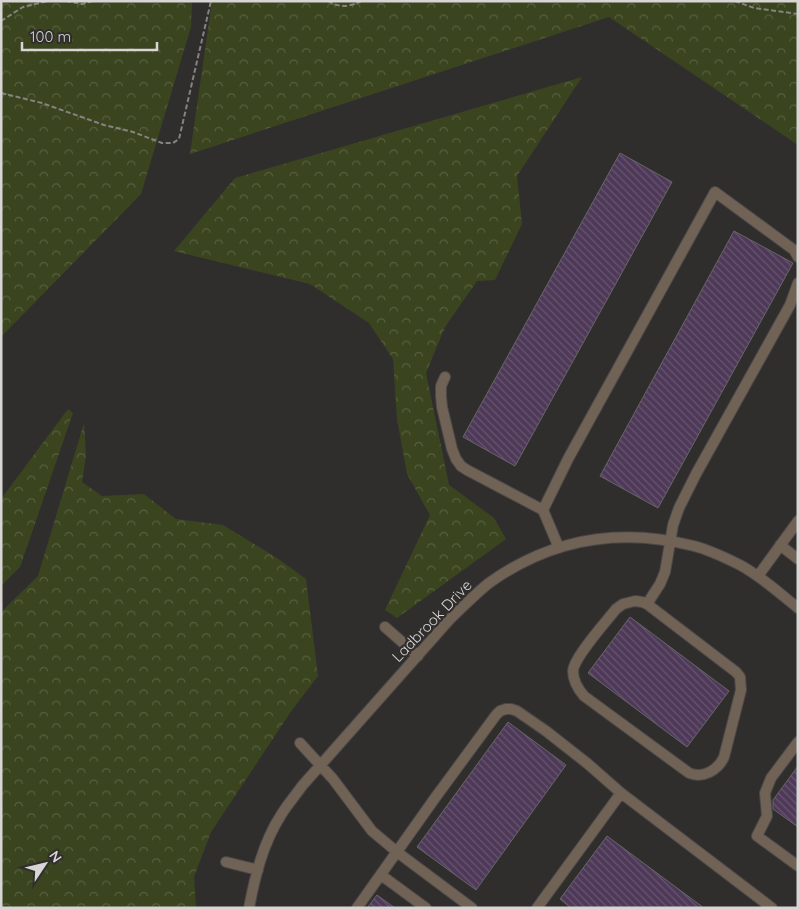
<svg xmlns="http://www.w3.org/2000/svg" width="799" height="909" font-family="Quicksand,sans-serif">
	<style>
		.forest { fill: url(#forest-crowns) }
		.building { fill: url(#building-back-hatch); stroke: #676668 }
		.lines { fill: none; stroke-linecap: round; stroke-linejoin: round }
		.minor-casing { stroke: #4b4948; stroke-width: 12 }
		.path { stroke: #848382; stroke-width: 2; stroke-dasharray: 5 2.5; stroke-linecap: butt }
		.minor { stroke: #706255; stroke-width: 10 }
		.labels { text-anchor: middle; stroke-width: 4.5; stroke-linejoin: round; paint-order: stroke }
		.street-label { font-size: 15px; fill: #d7d6d5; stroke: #302e2d }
	</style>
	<defs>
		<pattern id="forest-crowns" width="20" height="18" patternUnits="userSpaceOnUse" patternTransform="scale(1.25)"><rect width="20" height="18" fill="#3a451f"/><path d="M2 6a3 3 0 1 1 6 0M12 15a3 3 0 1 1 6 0" fill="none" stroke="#565f3f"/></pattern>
		<pattern id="building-back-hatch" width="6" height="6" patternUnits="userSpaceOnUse" patternTransform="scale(1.25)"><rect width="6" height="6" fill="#4e3959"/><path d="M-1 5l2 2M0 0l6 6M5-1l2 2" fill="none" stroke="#675570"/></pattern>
	</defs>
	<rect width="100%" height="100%" fill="#302e2d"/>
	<path class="forest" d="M 1,1 L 192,1 L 191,27 L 141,194 L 1,337 Z
		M 212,1 L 798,1 L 798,145 L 609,17 L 190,154 Z
		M 582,77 L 517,176 L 522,224 L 495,280 L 477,281 L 445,327 L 426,373 L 449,485 L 494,518 L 506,539 L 397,618 L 385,610 L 430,515 L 407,474 L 397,419 L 393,359 L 369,323 L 310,284 L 174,251 L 235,178 Z
		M 68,409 L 73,413 L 20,567 L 1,586 L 1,499 Z
		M 84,423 L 86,455 L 82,482 L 102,496 L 144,494 L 176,519 L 223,525 L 277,558 L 306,579 L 318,676 L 292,710 L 211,832 L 194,877 L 196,908 L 1,908 L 1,612 L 38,576 Z"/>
	<path class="building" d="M 620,153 L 672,182 L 515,466 L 463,437 Z
		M 734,231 L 793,263 L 658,508 L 600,476 Z
		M 630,617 L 729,691 L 687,747 L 588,673 Z
		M 508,722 L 566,765 L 476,890 L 417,847 Z
		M 798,766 L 798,827 L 773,809 L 773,800 Z
		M 607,836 L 704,908 L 571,908 L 560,899 Z
		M 377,895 L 395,908 L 367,908 Z"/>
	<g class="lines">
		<g class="minor-casing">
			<path id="minor" d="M 445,377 L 441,386 L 441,396 L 442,407 L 452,449 L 456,459 L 461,466 L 467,470 L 543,510 L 559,548
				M 543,510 L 568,459 L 715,192 L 794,250 L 798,257
				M 780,545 L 798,559
				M 758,576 L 798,521
				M 635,601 L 642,602 L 647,604 L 736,672 L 740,677 L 741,690 L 724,757 C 718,770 703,779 689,773 L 584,696 C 578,689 573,681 573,671 C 574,657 606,622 616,609 L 623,604 Z
				M 647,604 L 660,584 L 665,572 L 673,525 L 679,508 L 696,474 L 790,305 L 798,283
				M 385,627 L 418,656
				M 798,742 L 771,778 L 765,793 L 767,816 L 757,836 L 798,866
				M 300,743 L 333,779 L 372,831 L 397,852 L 472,908
				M 226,862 L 258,870
				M 381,875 L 426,908
				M 249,908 C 255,876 263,843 281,815 C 287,805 295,796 302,786 L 450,619 C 463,607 475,594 489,583 C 552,538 620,527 694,546 C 710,550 726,558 740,565 C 761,576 779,593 798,608
				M 357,908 L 435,798 L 496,715 L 500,711 L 506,709 L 511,709 L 517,711 L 546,731 L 588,764 L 621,793 L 772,908
				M 537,908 L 621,793"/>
		</g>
		<path class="path" d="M 66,1 L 82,4 L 93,1
			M 328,1 C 339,8 350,7 361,1
			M 735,1 L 754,8 L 798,14
			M 1,21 L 23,7 L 48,1
			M 1,93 L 42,103 L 104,125 L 133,132 L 162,143 L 173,143 L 179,139 L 211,1"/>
		<use href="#minor" class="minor"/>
	</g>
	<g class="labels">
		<g class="street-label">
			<text transform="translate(432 621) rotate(-46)" y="5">Ladbrook Drive</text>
		</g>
	</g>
	<rect width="799" height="909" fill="none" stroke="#d7d6d5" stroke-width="5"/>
	<g transform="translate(45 864) rotate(55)" stroke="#302e2d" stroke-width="4" paint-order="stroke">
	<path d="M0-4L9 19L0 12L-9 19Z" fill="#d7d6d5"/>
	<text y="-8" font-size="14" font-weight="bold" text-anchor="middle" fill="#d7d6d5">N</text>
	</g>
	<path d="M22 42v8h135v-8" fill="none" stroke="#d7d6d5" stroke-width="2.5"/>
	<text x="30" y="42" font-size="15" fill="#d7d6d5" stroke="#302e2d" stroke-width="4" paint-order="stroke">100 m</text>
</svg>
